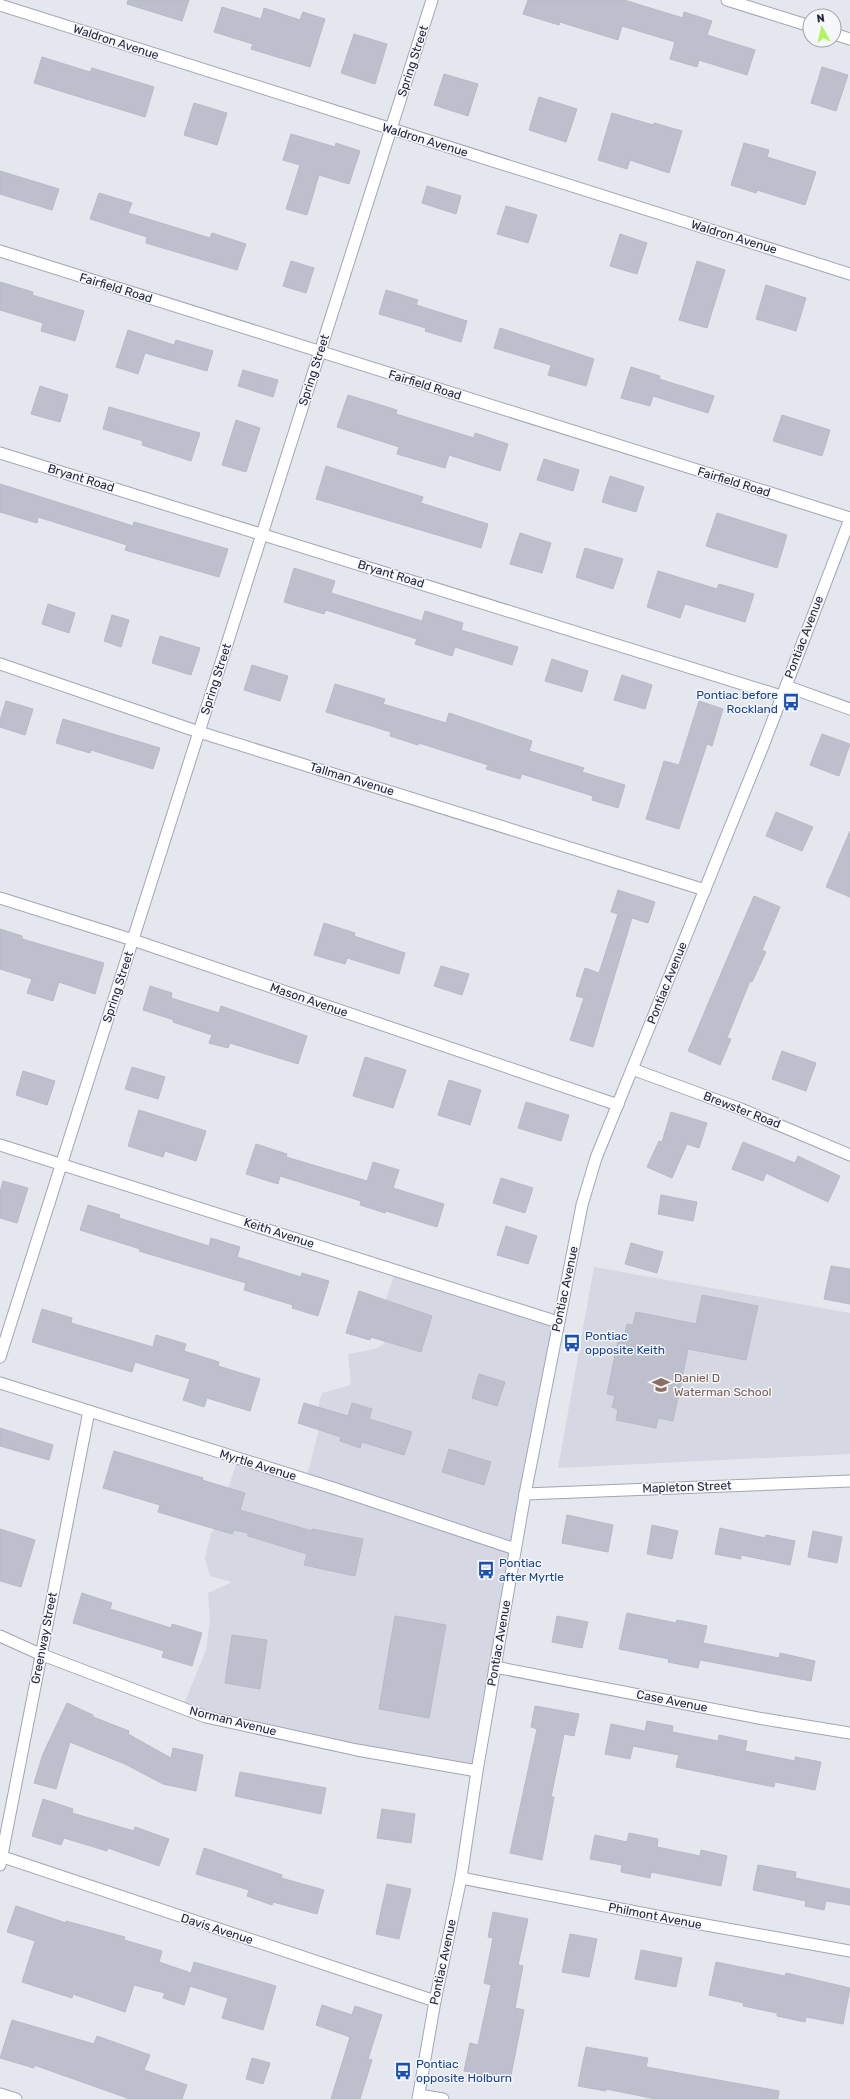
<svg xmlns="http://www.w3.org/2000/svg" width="850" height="2099" font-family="Rubik,sans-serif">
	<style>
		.built { fill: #d5d8e2 }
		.building { fill: #bdc0cc; stroke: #b6bac8 }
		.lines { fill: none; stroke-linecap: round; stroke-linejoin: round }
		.minor-casing { stroke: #a2a5b3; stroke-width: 13 }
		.secondary-casing { stroke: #a2a6ba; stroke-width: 13 }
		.minor { stroke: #fff; stroke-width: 11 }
		.secondary { stroke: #fff; stroke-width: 11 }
		.labels { text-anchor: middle; stroke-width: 3; stroke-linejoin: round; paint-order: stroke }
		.street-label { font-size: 12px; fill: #232540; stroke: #f5f7fa }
		.transit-label { font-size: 12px; fill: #164399; stroke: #f5f7fa; text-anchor: start }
		.education-label { font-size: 12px; fill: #785e54; stroke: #f5f7fa; text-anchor: start }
	</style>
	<rect width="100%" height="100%" fill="#e4e7ee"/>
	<path class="built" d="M 594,1267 L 850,1313 L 850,1454 L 558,1468 Z
		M 396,1270 L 558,1320 L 476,1769 L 181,1711 L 206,1650 L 210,1620 L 208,1593 L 232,1582 L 210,1576 L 205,1558 L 211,1533 L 221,1522 L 221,1509 L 237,1462 L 307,1476 L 318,1433 L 319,1402 L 322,1393 L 351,1385 L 348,1354 L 375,1349 L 384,1344 L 381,1313 Z"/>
	<path class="building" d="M 128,0 L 189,0 L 182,21 L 127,4 Z
		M 528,0 L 624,0 L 683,18 L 684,12 L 712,21 L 707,35 L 755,50 L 747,75 L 699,60 L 697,67 L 670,59 L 675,42 L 622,26 L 618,40 L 560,22 L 559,25 L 523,14 Z
		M 222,7 L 261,19 L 264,8 L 300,20 L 303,12 L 325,19 L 310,67 L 251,49 L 253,44 L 214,32 Z
		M 354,34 L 387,44 L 375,84 L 341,73 Z
		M 42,57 L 90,72 L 92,68 L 154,87 L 145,117 L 34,83 Z
		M 822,67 L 848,75 L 836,111 L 811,103 Z
		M 444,74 L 478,84 L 468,116 L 434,105 Z
		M 539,97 L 577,109 L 566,142 L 529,130 Z
		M 194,103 L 227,113 L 217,145 L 184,135 Z
		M 612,113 L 653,125 L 654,123 L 682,131 L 669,173 L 630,160 L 627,169 L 598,160 Z
		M 291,134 L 335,147 L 336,143 L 360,151 L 349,184 L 319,175 L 307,215 L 286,209 L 300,165 L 283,160 Z
		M 744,143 L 769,150 L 767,157 L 816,172 L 805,205 L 757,190 L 756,193 L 731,185 Z
		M 0,171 L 59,189 L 52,210 L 0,194 Z
		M 427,186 L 461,196 L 456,214 L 422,203 Z
		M 99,193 L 132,203 L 128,213 L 210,238 L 212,233 L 246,244 L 237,270 L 146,243 L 147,237 L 90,219 Z
		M 506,206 L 537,215 L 528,243 L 497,234 Z
		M 620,234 L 647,243 L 637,274 L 610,266 Z
		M 291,261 L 314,268 L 306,293 L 283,286 Z
		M 697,261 L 725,270 L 707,328 L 679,320 Z
		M 0,282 L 33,292 L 32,295 L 84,311 L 75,341 L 41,331 L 43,323 L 0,310 Z
		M 766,285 L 806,298 L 796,331 L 756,319 Z
		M 386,290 L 418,300 L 416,305 L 467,321 L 461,342 L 425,331 L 426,328 L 379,314 Z
		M 500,328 L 594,359 L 586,386 L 548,375 L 551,365 L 494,348 Z
		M 128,330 L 174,345 L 176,340 L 213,351 L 207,371 L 145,353 L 138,374 L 116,367 Z
		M 631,367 L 660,376 L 659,379 L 714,396 L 708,413 L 653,396 L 650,406 L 621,398 Z
		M 243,370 L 278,380 L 273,397 L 238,386 Z
		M 40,386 L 68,395 L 60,422 L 31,414 Z
		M 348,395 L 397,410 L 396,414 L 474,438 L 475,433 L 508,444 L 500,471 L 449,455 L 445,468 L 397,454 L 399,447 L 337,427 Z
		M 109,407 L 200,433 L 191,461 L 142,445 L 143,441 L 103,429 Z
		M 782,415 L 830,430 L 822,456 L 773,441 Z
		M 236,420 L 260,428 L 246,472 L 222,465 Z
		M 544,459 L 579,470 L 573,491 L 537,480 Z
		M 326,466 L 423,497 L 421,503 L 488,524 L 481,548 L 316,499 Z
		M 610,476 L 644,487 L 636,512 L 602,502 Z
		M 0,484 L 133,526 L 134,522 L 228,549 L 219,577 L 125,550 L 127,545 L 38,517 L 37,523 L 0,512 Z
		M 717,513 L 787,535 L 777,568 L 706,546 Z
		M 520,533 L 551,543 L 542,573 L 510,564 Z
		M 585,548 L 623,559 L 613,589 L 576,577 Z
		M 294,568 L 335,581 L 331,593 L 422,621 L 425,611 L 463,623 L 461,630 L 518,647 L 512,665 L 455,647 L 452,656 L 415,644 L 417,639 L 326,610 L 324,614 L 284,602 Z
		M 658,571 L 717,589 L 719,584 L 754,594 L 745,622 L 685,604 L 680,618 L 647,607 Z
		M 48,604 L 75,613 L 69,633 L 42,624 Z
		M 112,615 L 129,620 L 121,647 L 104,641 Z
		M 160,636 L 200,648 L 191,675 L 152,663 Z
		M 552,659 L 588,671 L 582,692 L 545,681 Z
		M 252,665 L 288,676 L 280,701 L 244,690 Z
		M 622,675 L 652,685 L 645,709 L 614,700 Z
		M 335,684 L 385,699 L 383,704 L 446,723 L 449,713 L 532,741 L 529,751 L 584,768 L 582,772 L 625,785 L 618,808 L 592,800 L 593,796 L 522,774 L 520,779 L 486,769 L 488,765 L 419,743 L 418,745 L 390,736 L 391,732 L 326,712 Z
		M 6,701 L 33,709 L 25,735 L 0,727 L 0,720 Z
		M 699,701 L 723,709 L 712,746 L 707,744 L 679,829 L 646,819 L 664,761 L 679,765 Z
		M 63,719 L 160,748 L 153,769 L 91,750 L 90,753 L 56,743 Z
		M 822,734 L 850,744 L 839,776 L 810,765 Z
		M 776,812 L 813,827 L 802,851 L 766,836 Z
		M 850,831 L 850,897 L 826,887 Z
		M 618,890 L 655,902 L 648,923 L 632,918 L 593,1047 L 570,1040 L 584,998 L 576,996 L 585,968 L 599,973 L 618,914 L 611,912 Z
		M 754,896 L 780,907 L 762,950 L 766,952 L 752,982 L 750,981 L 727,1038 L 731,1039 L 720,1065 L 688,1051 Z
		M 324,923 L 355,933 L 354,936 L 405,953 L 399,974 L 347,958 L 345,964 L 314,955 Z
		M 0,929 L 22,936 L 22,939 L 104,963 L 95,994 L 59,982 L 53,1001 L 27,993 L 32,979 L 0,969 Z
		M 441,966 L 469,974 L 462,995 L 434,986 Z
		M 150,986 L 172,993 L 171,998 L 219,1013 L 221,1006 L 307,1036 L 298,1064 L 230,1043 L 228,1048 L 209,1043 L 212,1035 L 173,1022 L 174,1020 L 143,1010 Z
		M 782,1051 L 816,1063 L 806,1091 L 772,1079 Z
		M 365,1057 L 406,1070 L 393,1108 L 353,1096 Z
		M 132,1067 L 165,1077 L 158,1099 L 125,1089 Z
		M 23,1071 L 55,1081 L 47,1105 L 16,1095 Z
		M 449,1080 L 481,1090 L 470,1125 L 438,1115 Z
		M 526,1102 L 569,1115 L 561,1141 L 518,1128 Z
		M 139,1110 L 206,1131 L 196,1161 L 165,1151 L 163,1157 L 128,1146 Z
		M 671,1112 L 707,1123 L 699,1148 L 687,1144 L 672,1178 L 647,1167 L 659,1141 L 662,1142 Z
		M 743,1142 L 795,1163 L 798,1156 L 840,1176 L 828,1202 L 766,1173 L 763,1181 L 732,1169 Z
		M 256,1144 L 287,1154 L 286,1157 L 367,1181 L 373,1162 L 399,1170 L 393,1188 L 444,1204 L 437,1227 L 386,1211 L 385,1213 L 360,1205 L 361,1201 L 280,1176 L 278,1184 L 246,1174 Z
		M 501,1178 L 533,1188 L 525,1213 L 493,1203 Z
		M 3,1181 L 28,1188 L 17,1223 L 0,1218 L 0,1192 Z
		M 661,1195 L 697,1202 L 693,1221 L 658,1214 Z
		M 88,1205 L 120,1215 L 119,1218 L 209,1246 L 211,1238 L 240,1247 L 237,1257 L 301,1277 L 302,1273 L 329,1281 L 318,1316 L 292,1308 L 293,1305 L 244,1290 L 246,1283 L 139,1251 L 140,1249 L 80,1230 Z
		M 506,1226 L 537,1236 L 528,1264 L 497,1255 Z
		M 631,1243 L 663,1252 L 657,1273 L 625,1264 Z
		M 831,1266 L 850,1269 L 850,1304 L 824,1299 Z
		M 359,1291 L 432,1316 L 421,1352 L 371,1337 L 370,1340 L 346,1333 Z
		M 702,1295 L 758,1306 L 746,1360 L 688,1349 L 673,1421 L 658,1418 L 656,1428 L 616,1420 L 618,1409 L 612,1407 L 615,1396 L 607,1394 L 619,1336 L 624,1337 L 627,1324 L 633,1325 L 636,1312 L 696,1324 Z
		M 42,1309 L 72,1318 L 71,1323 L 153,1347 L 156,1335 L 186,1344 L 184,1351 L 219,1362 L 218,1366 L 260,1379 L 250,1411 L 207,1398 L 204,1407 L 183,1400 L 190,1379 L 135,1362 L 132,1372 L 32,1342 Z
		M 479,1374 L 505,1382 L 497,1406 L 472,1398 Z
		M 304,1403 L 348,1416 L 352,1403 L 372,1409 L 369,1419 L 412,1432 L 404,1455 L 362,1442 L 360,1448 L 340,1441 L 341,1437 L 298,1423 Z
		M 0,1428 L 53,1445 L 49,1460 L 0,1446 Z
		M 449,1449 L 491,1462 L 484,1485 L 442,1472 Z
		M 114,1451 L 203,1478 L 202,1480 L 245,1493 L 240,1510 L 312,1531 L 312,1529 L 363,1539 L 355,1576 L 304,1565 L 307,1554 L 248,1536 L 248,1533 L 234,1530 L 232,1534 L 158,1512 L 160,1505 L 103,1488 Z
		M 567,1515 L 613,1525 L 608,1552 L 562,1543 Z
		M 652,1525 L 678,1531 L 672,1559 L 647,1554 Z
		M 720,1528 L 765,1538 L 766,1535 L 795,1541 L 790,1565 L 741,1555 L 741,1559 L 715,1554 Z
		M 0,1529 L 35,1540 L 21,1587 L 0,1581 Z
		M 813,1531 L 842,1537 L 837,1563 L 808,1557 Z
		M 82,1593 L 112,1603 L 110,1609 L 171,1628 L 172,1624 L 202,1633 L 192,1666 L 162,1657 L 164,1651 L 73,1623 Z
		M 627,1613 L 676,1623 L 677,1620 L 707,1626 L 703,1643 L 779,1658 L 780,1653 L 815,1661 L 811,1681 L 700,1660 L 698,1668 L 668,1662 L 669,1659 L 619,1649 Z
		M 395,1616 L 446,1625 L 429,1718 L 379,1709 Z
		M 557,1616 L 588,1622 L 582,1648 L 552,1642 Z
		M 232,1635 L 267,1640 L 260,1689 L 225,1683 Z
		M 67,1703 L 93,1715 L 93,1717 L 129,1731 L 128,1734 L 171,1758 L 173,1748 L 203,1755 L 196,1791 L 163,1784 L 125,1764 L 70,1742 L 56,1789 L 34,1783 L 43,1754 Z
		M 535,1706 L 579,1714 L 574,1736 L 564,1734 L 551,1797 L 554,1797 L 542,1860 L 510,1853 L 537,1729 L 531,1727 Z
		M 647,1721 L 673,1726 L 672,1732 L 718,1741 L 719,1735 L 747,1741 L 745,1751 L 795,1761 L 795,1757 L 821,1762 L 815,1790 L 775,1782 L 774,1787 L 676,1767 L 679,1755 L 633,1746 L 630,1759 L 605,1754 L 611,1724 L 645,1731 Z
		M 240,1772 L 326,1788 L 321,1814 L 235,1796 Z
		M 43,1799 L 73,1809 L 72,1813 L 134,1831 L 135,1827 L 169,1839 L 159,1866 L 108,1848 L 107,1851 L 64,1838 L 61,1845 L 32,1836 Z
		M 382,1809 L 415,1814 L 411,1843 L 377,1838 Z
		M 629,1833 L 658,1839 L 657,1847 L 700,1856 L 701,1850 L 727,1856 L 721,1886 L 651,1872 L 650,1878 L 621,1872 L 622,1865 L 590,1859 L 595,1835 L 627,1842 Z
		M 204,1848 L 282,1875 L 281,1878 L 324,1890 L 317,1914 L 273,1902 L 272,1905 L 247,1896 L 249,1890 L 196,1874 Z
		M 758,1865 L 796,1872 L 795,1878 L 850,1889 L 850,1905 L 826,1901 L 824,1910 L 805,1906 L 806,1901 L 753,1890 Z
		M 387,1884 L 411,1889 L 399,1939 L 376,1934 Z
		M 16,1906 L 66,1923 L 66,1921 L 125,1937 L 124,1940 L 162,1951 L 159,1962 L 191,1973 L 194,1962 L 276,1986 L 263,2030 L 222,2018 L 228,1998 L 190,1986 L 184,2005 L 163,1998 L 165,1993 L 134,1985 L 125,2012 L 73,1994 L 72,1998 L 22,1982 L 35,1941 L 7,1932 Z
		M 493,1912 L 528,1919 L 518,1965 L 523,1966 L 515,2008 L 524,2010 L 510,2080 L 464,2071 L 470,2043 L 478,2045 L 491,1985 L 484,1983 L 493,1938 L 488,1937 Z
		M 570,1934 L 597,1939 L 589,1977 L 562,1972 Z
		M 641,1950 L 682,1958 L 676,1987 L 635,1979 Z
		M 716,1962 L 785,1976 L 786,1973 L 850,1988 L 843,2024 L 806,2017 L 805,2022 L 777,2016 L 777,2013 L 743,2006 L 744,2003 L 709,1995 Z
		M 322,2005 L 352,2015 L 355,2006 L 382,2015 L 368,2059 L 372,2060 L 360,2099 L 331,2099 L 350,2037 L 316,2025 Z
		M 12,2020 L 94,2044 L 97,2036 L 150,2055 L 144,2070 L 187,2085 L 182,2099 L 130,2099 L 34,2065 L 34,2068 L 0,2058 Z
		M 586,2047 L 648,2058 L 646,2067 L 779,2091 L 778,2099 L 656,2099 L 606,2089 L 606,2091 L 578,2086 Z
		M 252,2058 L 270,2063 L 263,2084 L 246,2079 Z"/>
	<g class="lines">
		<g class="minor-casing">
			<path id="minor" d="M 727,0 L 810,26
				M 0,5 L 850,274
				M 834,34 L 850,39
				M 0,251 L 850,518
				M 0,453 L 781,696
				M 0,664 L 199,732 L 705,890
				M 786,686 L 850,709
				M 0,898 L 133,940 L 618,1105
				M 632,1069 L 741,1109 L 850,1155
				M 0,1145 L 558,1322
				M 0,1357 L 432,0
				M 0,1383 L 336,1489 L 515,1549
				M 525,1494 L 850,1481
				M 0,1636 L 40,1654 L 206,1717 L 357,1750 L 477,1771
				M 495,1667 L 764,1719 L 850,1733
				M 0,1856 L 435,2001
				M 0,1865 L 89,1411
				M 461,1878 L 667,1918 L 850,1951
				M 0,2094 L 16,2099
				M 419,2095 L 443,2099"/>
		</g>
		<g class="secondary-casing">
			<path id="secondary" d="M 418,2099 L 435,2001 L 461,1878 L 477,1771 L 525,1494 L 582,1205 L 596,1158 L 763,746 L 850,519"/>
		</g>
		<use href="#minor" class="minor"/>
		<use href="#secondary" class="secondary"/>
	</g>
	<defs>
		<g id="bus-bare" transform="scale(1.38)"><path d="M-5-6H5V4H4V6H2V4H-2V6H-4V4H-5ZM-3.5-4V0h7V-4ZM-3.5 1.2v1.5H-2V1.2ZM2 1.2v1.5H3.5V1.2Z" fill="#1a4fb4" stroke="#f5f7fa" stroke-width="2.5" paint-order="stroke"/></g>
		<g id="school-bare" transform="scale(1.38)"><path d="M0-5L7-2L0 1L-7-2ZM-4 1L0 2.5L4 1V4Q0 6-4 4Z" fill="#8d6e63" stroke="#f5f7fa" stroke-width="2.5" paint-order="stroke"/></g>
	</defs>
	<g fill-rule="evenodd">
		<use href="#bus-bare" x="791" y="702"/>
		<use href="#bus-bare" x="572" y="1343"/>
		<use href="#school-bare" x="661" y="1385"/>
		<use href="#bus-bare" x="486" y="1570"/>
		<use href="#bus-bare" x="403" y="2071"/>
	</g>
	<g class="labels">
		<g class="street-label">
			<text transform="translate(116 42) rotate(18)" y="4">Waldron Avenue</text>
			<text transform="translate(413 61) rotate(-72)" y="4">Spring Street</text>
			<text transform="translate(425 140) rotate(17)" y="4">Waldron Avenue</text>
			<text transform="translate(734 237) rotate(17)" y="4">Waldron Avenue</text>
			<text transform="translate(116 288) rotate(17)" y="4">Fairfield Road</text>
			<text transform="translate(314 370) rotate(-72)" y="4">Spring Street</text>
			<text transform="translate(425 385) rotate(17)" y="4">Fairfield Road</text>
			<text transform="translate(81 478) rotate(17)" y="4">Bryant Road</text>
			<text transform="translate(734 482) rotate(17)" y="4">Fairfield Road</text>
			<text transform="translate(391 574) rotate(17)" y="4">Bryant Road</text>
			<text transform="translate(804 637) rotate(-69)" y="4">Pontiac Avenue</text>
			<text transform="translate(216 679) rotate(-72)" y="4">Spring Street</text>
			<text transform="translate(352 779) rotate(17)" y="4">Tallman Avenue</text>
			<text transform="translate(667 983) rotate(-68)" y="4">Pontiac Avenue</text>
			<text transform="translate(118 987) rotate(-72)" y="4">Spring Street</text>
			<text transform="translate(309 1000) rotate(19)" y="4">Mason Avenue</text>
			<text transform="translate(742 1110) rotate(21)" y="4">Brewster Road</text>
			<text transform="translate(279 1233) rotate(18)" y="4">Keith Avenue</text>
			<text transform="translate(565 1289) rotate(-78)" y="4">Pontiac Avenue</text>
			<text transform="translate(258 1465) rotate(17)" y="4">Myrtle Avenue</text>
			<text transform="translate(687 1487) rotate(-2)" y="4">Mapleton Street</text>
			<text transform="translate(44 1638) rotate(-79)" y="4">Greenway Street</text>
			<text transform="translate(499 1643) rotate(-80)" y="4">Pontiac Avenue</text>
			<text transform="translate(672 1701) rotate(11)" y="4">Case Avenue</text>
			<text transform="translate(233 1721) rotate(14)" y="4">Norman Avenue</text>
			<text transform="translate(655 1916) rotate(11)" y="4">Philmont Avenue</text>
			<text transform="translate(217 1929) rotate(18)" y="4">Davis Avenue</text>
			<text transform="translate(443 1962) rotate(-78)" y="4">Pontiac Avenue</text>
		</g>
		<g class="transit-label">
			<text x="778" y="699" text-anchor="end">Pontiac before<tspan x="778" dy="14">Rockland</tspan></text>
			<text x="585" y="1340">Pontiac<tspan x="585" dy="14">opposite Keith</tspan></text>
			<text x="499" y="1567">Pontiac<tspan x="499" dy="14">after Myrtle</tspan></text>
			<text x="416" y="2068">Pontiac<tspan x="416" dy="14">opposite Holburn</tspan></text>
		</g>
		<g class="education-label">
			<text x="674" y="1382">Daniel D<tspan x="674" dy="14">Waterman School</tspan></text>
		</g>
	</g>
	<g transform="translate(822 28) rotate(352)"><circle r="19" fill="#f5f7fa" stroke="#a1a3b0"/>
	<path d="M0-3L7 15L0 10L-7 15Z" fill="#aff55b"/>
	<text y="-6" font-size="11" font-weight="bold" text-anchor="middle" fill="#232540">N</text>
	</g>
</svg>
